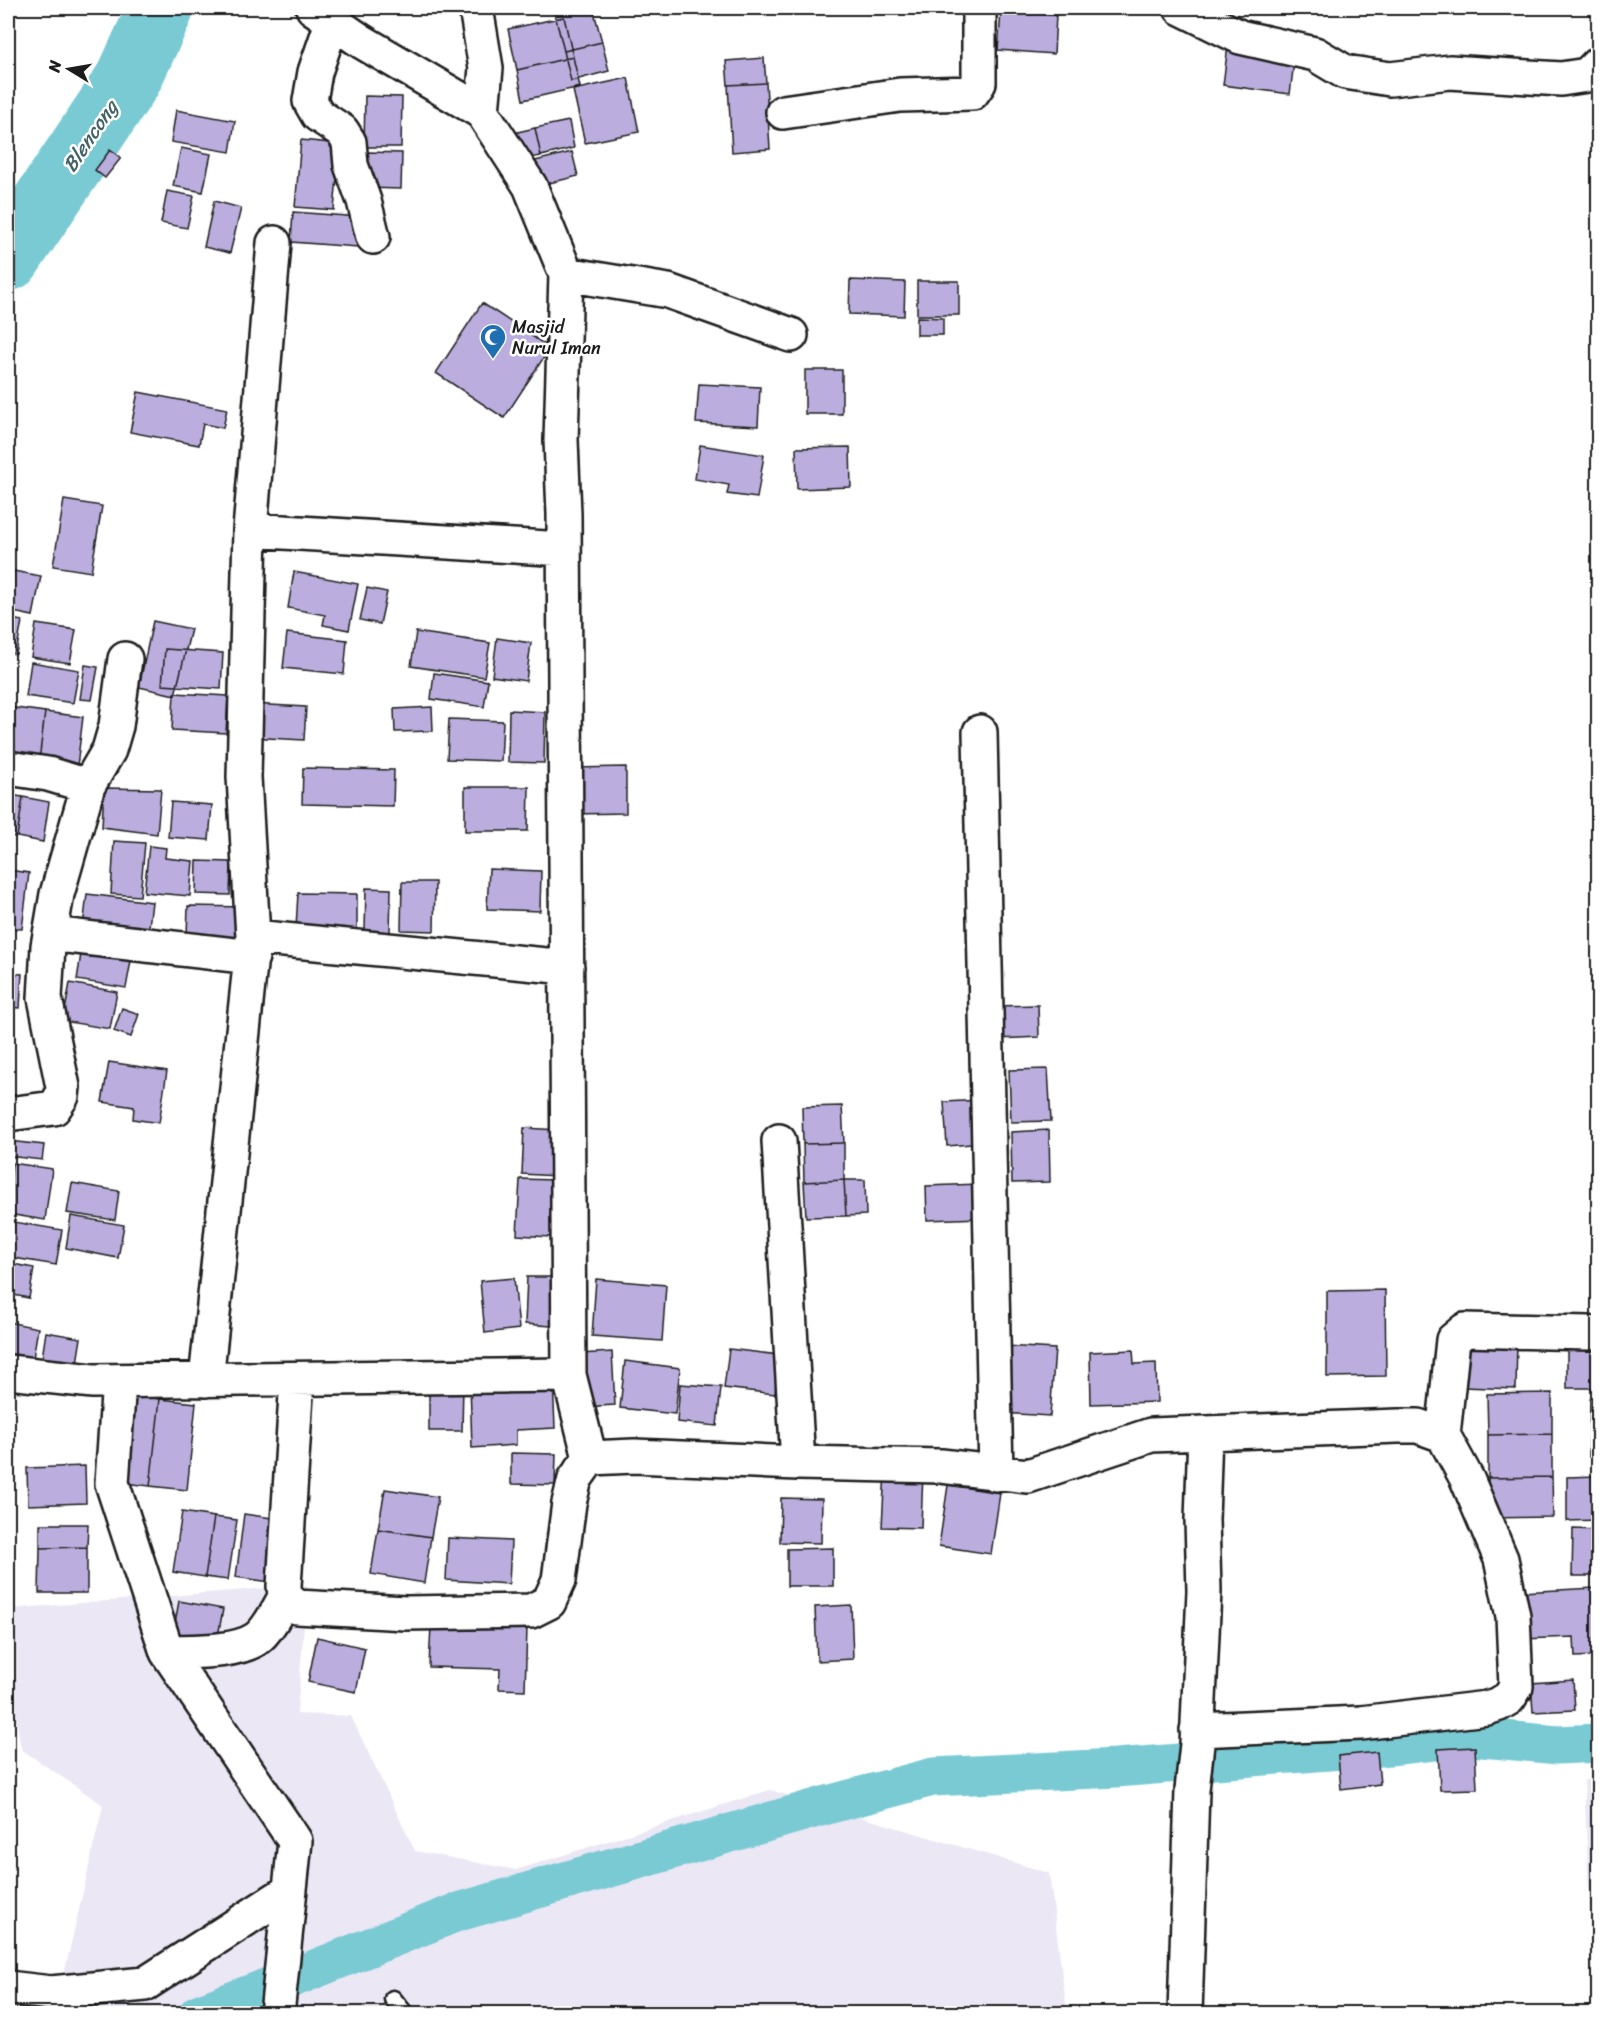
<svg xmlns="http://www.w3.org/2000/svg" width="1606" height="2021" font-family="Sriracha,sans-serif">
	<style>
		.built { fill: #ebe7f5 }
		.lines { fill: none; stroke-linecap: round; stroke-linejoin: round }
		.canal { stroke: #7acad4; stroke-width: 39 }
		.river { stroke: #7acad4; stroke-width: 66 }
		.building { fill: #bbaede; stroke: #1c1c1c; stroke-width: 1.5 }
		.service-casing { stroke: #1c1c1c; stroke-width: 21 }
		.minor-casing { stroke: #1c1c1c; stroke-width: 38 }
		.service { stroke: #fff; stroke-width: 16 }
		.minor { stroke: #fff; stroke-width: 33 }
		.labels { text-anchor: middle; stroke-width: 5; stroke-linejoin: round; paint-order: stroke }
		.poi-label { font-size: 18px; fill: #1c1c1c; stroke: #fff; text-anchor: start }
		.water-label { font-size: 20px; font-style: italic; fill: #426266; stroke: #fff }
	</style>
	<rect width="100%" height="100%" fill="#fff"/>
	<filter id="ink" filterUnits="userSpaceOnUse"><feTurbulence type="fractalNoise" baseFrequency=".0167" numOctaves="2"/><feDisplacementMap in="SourceGraphic" scale="12" xChannelSelector="R" yChannelSelector="G"/><feConvolveMatrix kernelMatrix="1 2 1 2 8 2 1 2 1" color-interpolation-filters="sRGB"/></filter>
	<g filter="url(#ink)">
		<path class="built" d="M 307,1585 L 297,1714 L 351,1716 L 415,1851 L 516,1870 L 770,1790 L 1049,1873 L 1067,2013 L 79,2013 L 65,1970 L 103,1805 L 21,1749 L 8,1666 L 8,1609 Z
			M 1598,1779 L 1598,2013 L 1594,2014 L 1584,1780 Z"/>
		<g class="lines">
			<path class="canal" d="M 198,2014 L 305,1973 L 455,1913 L 827,1805 L 933,1777 L 1116,1768 L 1380,1747 L 1471,1737 L 1558,1745 L 1598,1743"/>
			<path class="river" d="M 8,258 L 129,78 L 161,8"/>
		</g>
		<path class="building" d="M 567,8 L 593,8 L 602,42 L 564,51 L 554,11 Z
			M 1001,12 L 1056,15 L 1054,54 L 998,50 Z
			M 564,17 L 573,57 L 517,70 L 508,29 Z
			M 602,42 L 609,71 L 571,81 L 564,51 Z
			M 1228,45 L 1295,54 L 1290,94 L 1223,85 Z
			M 573,57 L 580,87 L 523,100 L 517,70 Z
			M 764,58 L 766,83 L 728,85 L 726,61 Z
			M 628,78 L 639,132 L 585,143 L 573,90 Z
			M 766,83 L 770,149 L 732,152 L 728,85 Z
			M 365,96 L 402,97 L 401,147 L 364,147 Z
			M 176,110 L 235,121 L 230,152 L 171,142 Z
			M 569,121 L 574,148 L 541,156 L 535,128 Z
			M 535,128 L 541,156 L 515,161 L 509,134 Z
			M 301,140 L 340,144 L 334,210 L 295,207 Z
			M 181,148 L 211,154 L 203,192 L 173,186 Z
			M 110,150 L 121,158 L 105,178 L 95,170 Z
			M 367,152 L 402,153 L 401,189 L 366,188 Z
			M 572,152 L 578,176 L 533,187 L 527,163 Z
			M 167,191 L 194,196 L 187,228 L 161,223 Z
			M 214,201 L 241,208 L 230,253 L 204,247 Z
			M 293,212 L 360,217 L 358,247 L 291,242 Z
			M 850,280 L 905,282 L 904,316 L 849,314 Z
			M 917,281 L 959,281 L 959,315 L 917,315 Z
			M 482,303 L 550,348 L 504,418 L 436,373 Z
			M 917,317 L 943,318 L 943,335 L 917,335 Z
			M 805,370 L 842,370 L 842,414 L 805,414 Z
			M 699,384 L 760,387 L 758,426 L 696,423 Z
			M 138,392 L 227,409 L 223,428 L 203,424 L 199,445 L 130,432 Z
			M 700,445 L 764,455 L 757,498 L 727,494 L 729,485 L 695,479 Z
			M 850,447 L 851,487 L 797,489 L 796,448 Z
			M 64,500 L 102,506 L 91,572 L 53,566 Z
			M 8,570 L 41,576 L 33,616 L 8,611 Z
			M 294,572 L 358,584 L 349,630 L 323,625 L 325,615 L 288,608 Z
			M 367,588 L 387,592 L 380,624 L 360,620 Z
			M 8,618 L 22,621 L 16,654 L 8,653 Z
			M 153,621 L 191,629 L 175,695 L 139,687 Z
			M 36,624 L 76,630 L 70,663 L 31,657 Z
			M 416,632 L 490,643 L 484,677 L 411,666 Z
			M 287,633 L 347,640 L 344,674 L 283,668 Z
			M 497,638 L 531,643 L 526,681 L 492,676 Z
			M 165,649 L 223,653 L 221,689 L 162,685 Z
			M 31,662 L 79,670 L 73,703 L 26,696 Z
			M 85,665 L 98,667 L 92,700 L 80,699 Z
			M 434,673 L 488,681 L 484,707 L 431,699 Z
			M 174,693 L 228,696 L 226,733 L 172,730 Z
			M 251,704 L 306,707 L 304,740 L 249,737 Z
			M 8,707 L 45,712 L 39,761 L 8,757 Z
			M 432,707 L 433,731 L 395,732 L 394,709 Z
			M 509,710 L 545,712 L 544,763 L 508,762 Z
			M 45,712 L 83,717 L 77,766 L 39,761 Z
			M 449,719 L 503,721 L 501,761 L 447,759 Z
			M 626,767 L 626,813 L 573,814 L 572,768 Z
			M 303,768 L 394,770 L 393,806 L 302,804 Z
			M 465,787 L 529,787 L 528,831 L 465,831 Z
			M 104,788 L 161,789 L 157,834 L 102,827 Z
			M 8,795 L 23,797 L 17,837 L 8,836 Z
			M 23,797 L 49,802 L 43,842 L 17,837 Z
			M 171,802 L 212,805 L 209,840 L 168,837 Z
			M 114,841 L 145,843 L 140,896 L 111,894 Z
			M 149,846 L 166,848 L 165,858 L 193,861 L 190,896 L 144,892 Z
			M 197,861 L 231,862 L 230,895 L 196,894 Z
			M 489,869 L 541,871 L 540,911 L 487,909 Z
			M 8,870 L 29,873 L 22,929 L 8,928 Z
			M 402,882 L 435,882 L 434,931 L 401,930 Z
			M 366,888 L 391,889 L 390,932 L 365,931 Z
			M 298,893 L 357,894 L 357,930 L 296,928 Z
			M 87,894 L 152,902 L 148,935 L 83,927 Z
			M 188,906 L 246,907 L 245,938 L 187,936 Z
			M 83,941 L 133,950 L 126,988 L 77,980 Z
			M 8,973 L 22,974 L 20,1008 L 8,1007 Z
			M 70,983 L 117,992 L 110,1029 L 63,1021 Z
			M 1038,1005 L 1039,1037 L 997,1039 L 996,1006 Z
			M 122,1008 L 139,1014 L 131,1037 L 114,1031 Z
			M 109,1062 L 167,1071 L 159,1123 L 133,1119 L 134,1107 L 102,1102 Z
			M 1048,1069 L 1051,1121 L 1011,1122 L 1009,1070 Z
			M 982,1100 L 984,1143 L 947,1146 L 944,1102 Z
			M 842,1106 L 844,1143 L 803,1144 L 802,1107 Z
			M 524,1128 L 559,1130 L 557,1176 L 522,1174 Z
			M 1049,1130 L 1050,1182 L 1012,1183 L 1011,1132 Z
			M 8,1141 L 44,1145 L 42,1160 L 8,1156 Z
			M 844,1143 L 844,1180 L 804,1182 L 803,1144 Z
			M 12,1163 L 52,1169 L 45,1220 L 8,1214 L 8,1198 Z
			M 520,1179 L 554,1180 L 551,1237 L 517,1235 Z
			M 844,1180 L 865,1180 L 866,1215 L 846,1216 Z
			M 844,1180 L 846,1216 L 806,1217 L 804,1182 Z
			M 72,1183 L 119,1191 L 115,1220 L 67,1213 Z
			M 980,1184 L 981,1218 L 927,1220 L 926,1186 Z
			M 71,1216 L 124,1225 L 118,1258 L 66,1248 Z
			M 8,1221 L 62,1230 L 56,1265 L 8,1257 Z
			M 8,1263 L 34,1268 L 29,1298 L 8,1294 Z
			M 527,1277 L 552,1277 L 551,1326 L 525,1324 Z
			M 514,1278 L 519,1329 L 485,1333 L 480,1281 Z
			M 596,1279 L 666,1285 L 662,1341 L 592,1336 Z
			M 1385,1290 L 1386,1376 L 1327,1377 L 1327,1291 Z
			M 8,1322 L 38,1328 L 32,1364 L 8,1360 Z
			M 46,1332 L 81,1338 L 76,1369 L 41,1364 Z
			M 1464,1337 L 1517,1339 L 1516,1389 L 1463,1387 Z
			M 1567,1345 L 1598,1346 L 1598,1388 L 1567,1388 Z
			M 1006,1346 L 1055,1349 L 1050,1416 L 1001,1413 Z
			M 729,1349 L 779,1355 L 775,1394 L 724,1388 Z
			M 1133,1350 L 1134,1364 L 1156,1363 L 1157,1402 L 1091,1404 L 1090,1352 Z
			M 612,1352 L 615,1405 L 583,1407 L 580,1354 Z
			M 625,1361 L 680,1368 L 675,1414 L 620,1408 Z
			M 553,1380 L 555,1428 L 516,1430 L 516,1445 L 472,1448 L 470,1383 Z
			M 429,1383 L 463,1383 L 462,1431 L 429,1431 Z
			M 680,1384 L 721,1387 L 717,1426 L 677,1422 Z
			M 1552,1393 L 1552,1434 L 1488,1435 L 1487,1394 Z
			M 125,1395 L 160,1399 L 150,1486 L 115,1482 Z
			M 160,1399 L 196,1403 L 187,1490 L 150,1486 Z
			M 1590,1399 L 1598,1399 L 1598,1457 L 1589,1457 Z
			M 1552,1434 L 1552,1477 L 1488,1478 L 1488,1435 Z
			M 511,1453 L 556,1454 L 555,1485 L 511,1484 Z
			M 85,1466 L 86,1503 L 28,1505 L 27,1468 Z
			M 885,1469 L 923,1471 L 921,1528 L 882,1527 Z
			M 1598,1476 L 1598,1520 L 1567,1521 L 1567,1477 Z
			M 1552,1477 L 1553,1517 L 1488,1518 L 1488,1478 Z
			M 948,1485 L 1000,1493 L 991,1554 L 939,1546 Z
			M 385,1489 L 438,1497 L 431,1537 L 378,1529 Z
			M 781,1498 L 822,1499 L 821,1543 L 780,1542 Z
			M 182,1512 L 214,1517 L 205,1577 L 173,1572 Z
			M 244,1514 L 279,1519 L 270,1582 L 236,1577 Z
			M 214,1517 L 237,1520 L 228,1580 L 205,1577 Z
			M 40,1524 L 88,1524 L 87,1547 L 40,1548 Z
			M 378,1529 L 431,1537 L 424,1583 L 371,1574 Z
			M 1573,1529 L 1598,1530 L 1598,1576 L 1572,1576 Z
			M 448,1538 L 511,1541 L 509,1584 L 446,1580 Z
			M 87,1547 L 87,1593 L 39,1593 L 40,1548 Z
			M 833,1548 L 833,1586 L 787,1586 L 787,1549 Z
			M 1595,1588 L 1597,1656 L 1575,1657 L 1574,1637 L 1523,1639 L 1521,1592 Z
			M 179,1601 L 223,1609 L 216,1647 L 172,1639 Z
			M 851,1605 L 853,1659 L 817,1661 L 815,1607 Z
			M 431,1625 L 527,1628 L 525,1690 L 499,1689 L 500,1669 L 429,1667 Z
			M 317,1637 L 365,1648 L 356,1692 L 308,1682 Z
			M 1573,1680 L 1575,1710 L 1533,1712 L 1531,1683 Z
			M 1475,1747 L 1477,1789 L 1440,1790 L 1438,1749 Z
			M 1377,1752 L 1380,1784 L 1341,1789 L 1338,1756 Z"/>
		<g class="lines">
			<g class="service-casing">
				<path id="service" d="M 393,1999 L 405,2014"/>
			</g>
			<g class="minor-casing">
				<path id="minor" d="M 313,8 L 361,41 L 482,112 L 530,186 L 566,274 L 561,440 L 564,514 L 569,1375 L 590,1458 L 634,1456 L 798,1463 L 941,1466 L 1028,1476 L 1151,1435 L 1398,1426 L 1418,1426 L 1443,1435
					M 337,8 L 315,72 L 310,101 L 318,115 L 342,131 L 349,142 L 351,165 L 364,201 L 373,237
					M 476,8 L 486,68 L 482,112
					M 1181,8 L 1240,37 L 1315,54 L 1345,72 L 1390,79 L 1450,72 L 1561,79 L 1587,75 L 1598,64
					M 783,112 L 900,95 L 972,93 L 979,83 L 979,8
					M 566,274 L 668,291 L 791,335
					M 250,530 L 564,549
					M 980,732 L 996,1474
					M 8,768 L 48,774 L 88,786 L 57,894 L 48,946 L 45,998 L 63,1087 L 62,1096 L 54,1108 L 8,1114
					M 88,786 L 109,750 L 116,726 L 125,659
					M 50,934 L 252,957
					M 253,937 L 567,967
					M 779,1141 L 798,1463
					M 8,1372 L 93,1381 L 569,1375
					M 297,1379 L 284,1586 L 285,1597 L 297,1607 L 406,1613 L 531,1611 L 549,1602 L 559,1580 L 569,1503 L 575,1479 L 590,1458
					M 206,1380 L 253,937 L 244,777 L 250,530 L 274,243
					M 119,1381 L 112,1483 L 167,1652 L 295,1841 L 277,2014
					M 167,1652 C 192,1651 235,1653 256,1639 C 267,1632 279,1608 285,1597
					M 1197,1730 L 1361,1723 L 1487,1708 L 1499,1704 L 1509,1698 L 1516,1687 L 1513,1616 L 1501,1559 L 1467,1479 L 1443,1435 L 1453,1340 L 1465,1330 L 1589,1333
					M 8,1988 L 51,1993 L 145,1984 L 289,1891
					M 1185,2014 L 1192,1790 L 1197,1744 L 1204,1591 L 1202,1520 L 1205,1433"/>
			</g>
			<use href="#service" class="service"/>
			<use href="#minor" class="minor"/>
		</g>
	</g>
	<defs>
		<g id="mosque-pin" transform="scale(1.35)"><path d="M0 17L-7.5 6A9.5 9.5 0 1 1 7.5 6Z" fill="#1f6fb2" stroke="#fff"/><path d="M3.5-4.9A6 6 0 1 0 3.5 4.9A5 5 0 1 1 3.5-4.9Z" fill="#fff"/></g>
	</defs>
	<g fill-rule="evenodd">
		<use href="#mosque-pin" x="493" y="337"/>
	</g>
	<g class="labels">
		<g class="poi-label">
			<text x="512" y="333">Masjid<tspan x="512" dy="21">Nurul Iman</tspan></text>
		</g>
		<g class="water-label">
			<text transform="translate(90 136) rotate(-56)" y="7">Blencong</text>
		</g>
	</g>
	<rect width="1606" height="2021" fill="none" stroke="#fff" stroke-width="30"/>
	<rect x="15" y="15" width="1576" height="1991" fill="none" stroke="#1c1c1c" stroke-width="2" filter="url(#ink)"/>
	<g transform="translate(69 69) rotate(281)" stroke="#ffffff" stroke-width="4.5" paint-order="stroke">
	<path d="M0-4.5L10 22L0 15L-10 22Z" fill="#1c1c1c"/>
	<text y="-9" font-size="16" font-weight="bold" text-anchor="middle" fill="#1c1c1c">N</text>
	</g>
</svg>
